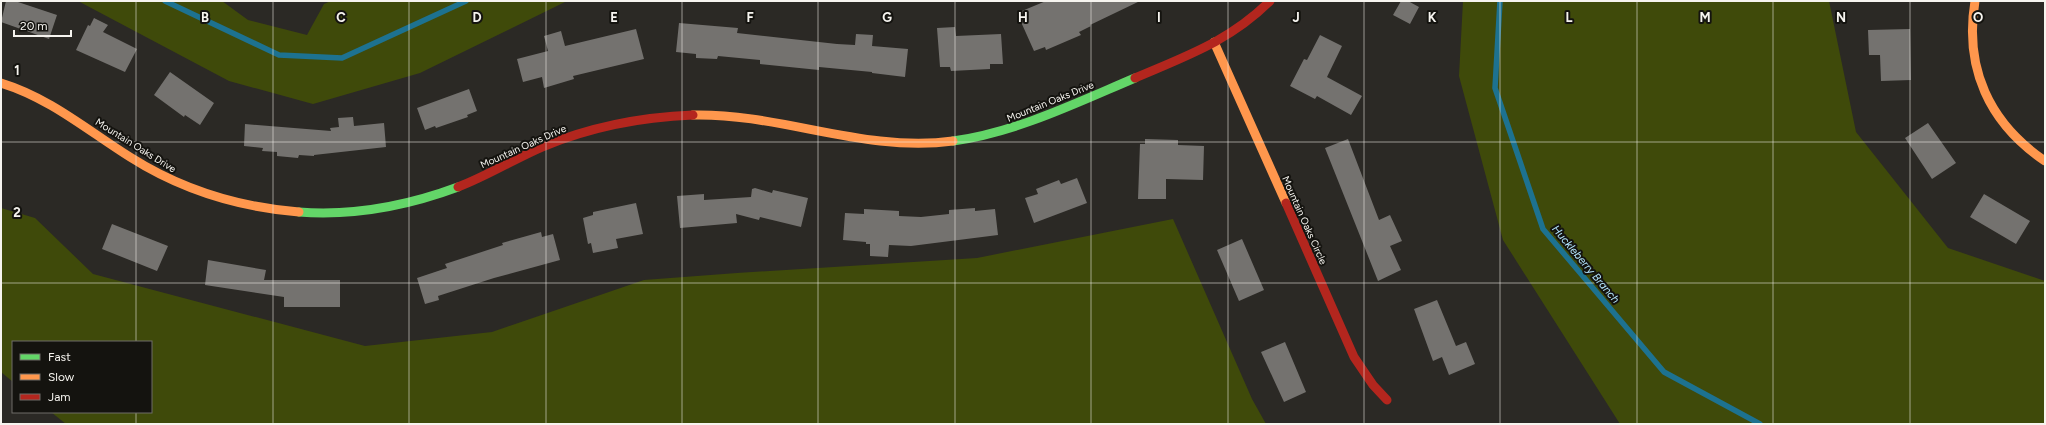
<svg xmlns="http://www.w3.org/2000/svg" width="2046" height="425" font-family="Figtree,sans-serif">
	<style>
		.green { fill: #3f4a0a }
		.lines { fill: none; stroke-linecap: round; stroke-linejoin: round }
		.stream { stroke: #1d7290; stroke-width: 5.5 }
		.building { fill: #74726f }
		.fast { stroke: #63d668; stroke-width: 9 }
		.slow { stroke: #ff974d; stroke-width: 9 }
		.jam { stroke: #b3261e; stroke-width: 9 }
		.grid { fill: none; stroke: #f6f4ef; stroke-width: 1; stroke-opacity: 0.55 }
		.labels { text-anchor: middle; stroke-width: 4; stroke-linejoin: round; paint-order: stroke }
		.street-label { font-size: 10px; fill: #f6f4ef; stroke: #14130f }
		.water-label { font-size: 11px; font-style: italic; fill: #b5e7ff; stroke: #14130f }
		.grid-label { font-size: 13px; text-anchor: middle; font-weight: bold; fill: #f6f4ef; stroke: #14130f; stroke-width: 4; stroke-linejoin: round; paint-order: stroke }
	</style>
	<rect width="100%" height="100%" fill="#2b2925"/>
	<path class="green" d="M 78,1 L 222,1 L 248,20 L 307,35 L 324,4 L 331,1 L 567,1 L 420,73 L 313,104 L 229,81 Z
		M 1463,1 L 1829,1 L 1856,132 L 1948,248 L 2045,281 L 2045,424 L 1620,424 L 1503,240 L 1459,76 Z
		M 1,208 L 35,218 L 93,274 L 365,346 L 492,332 L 644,280 L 737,273 L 977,258 L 1173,219 L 1252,399 L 1266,424 L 66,424 L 51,412 L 151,412 L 151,342 L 13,342 L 13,382 L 1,372 Z"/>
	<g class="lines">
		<path class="stream" d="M 165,1 L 279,55 L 342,58 L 466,1
			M 1500,1 L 1495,88 L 1543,229 L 1664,372 L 1760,424"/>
	</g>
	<path class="building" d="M 6,1 L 15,1 L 57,15 L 49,39 L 1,22 Z
		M 1046,1 L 1140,1 L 1090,25 L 1091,26 L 1079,32 L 1081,35 L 1046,50 L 1045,47 L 1034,51 L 1017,13 Z
		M 1401,1 L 1408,1 L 1419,7 L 1410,24 L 1393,15 Z
		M 94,18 L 108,25 L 103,32 L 137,49 L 125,72 L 76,50 L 88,25 L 90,26 Z
		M 679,23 L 738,28 L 737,33 L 837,44 L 855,45 L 856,34 L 873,35 L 872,46 L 908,49 L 905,77 L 872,73 L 872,72 L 819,67 L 819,70 L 760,64 L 760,60 L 718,56 L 717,59 L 696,58 L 696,54 L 676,52 Z
		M 955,27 L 956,36 L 1001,34 L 1003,64 L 990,64 L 990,69 L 951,71 L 950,67 L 940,67 L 937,28 Z
		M 636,29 L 644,59 L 573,76 L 574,79 L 544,88 L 542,77 L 523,82 L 517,59 L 548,51 L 544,36 L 561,31 L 565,46 Z
		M 1910,29 L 1911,80 L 1881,81 L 1880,55 L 1869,55 L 1868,30 Z
		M 1320,35 L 1342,46 L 1327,77 L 1362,96 L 1351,115 L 1317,96 L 1315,99 L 1290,86 L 1304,59 L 1307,60 Z
		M 170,72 L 214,103 L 200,125 L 185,115 L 184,117 L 154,95 Z
		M 469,89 L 477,111 L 467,115 L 468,117 L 436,128 L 435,126 L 425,130 L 417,108 Z
		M 353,117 L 354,126 L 384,123 L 386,147 L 314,155 L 314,156 L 299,155 L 298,158 L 277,156 L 277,152 L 262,151 L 263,148 L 244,146 L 245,124 L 331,131 L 330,128 L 339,127 L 338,118 Z
		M 1928,123 L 1956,163 L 1932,179 L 1905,138 Z
		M 1145,139 L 1178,140 L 1178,145 L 1204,146 L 1203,180 L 1166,179 L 1166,199 L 1138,199 L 1140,144 L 1145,144 Z
		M 1348,139 L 1379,220 L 1390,215 L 1402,241 L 1390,246 L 1401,270 L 1378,281 L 1325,148 Z
		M 1077,178 L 1087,203 L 1034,223 L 1025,198 L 1038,194 L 1036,189 L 1059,180 L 1061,184 Z
		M 755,188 L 772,193 L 773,190 L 808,198 L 801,227 L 760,217 L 759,220 L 736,214 L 737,223 L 680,228 L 677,196 L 704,194 L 704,200 L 751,197 L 752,189 Z
		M 1984,194 L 2030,221 L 2016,244 L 1970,217 Z
		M 636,203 L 643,234 L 616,239 L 618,248 L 593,253 L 591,243 L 588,244 L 583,218 L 593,215 L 593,212 Z
		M 975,208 L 975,211 L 995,209 L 998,235 L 911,246 L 889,245 L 888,257 L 870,256 L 870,244 L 866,244 L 866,242 L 843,240 L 845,213 L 864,214 L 864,209 L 899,211 L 899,216 L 921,217 L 949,214 L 949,210 Z
		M 112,224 L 168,246 L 157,271 L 102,249 Z
		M 541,232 L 542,237 L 553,234 L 560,260 L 494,278 L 438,296 L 439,300 L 425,304 L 417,278 L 447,268 L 445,264 L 503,245 L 502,243 Z
		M 1242,239 L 1264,290 L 1239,301 L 1217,250 Z
		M 208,260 L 266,270 L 264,280 L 340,280 L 340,307 L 284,307 L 284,297 L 205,285 Z
		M 1437,300 L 1456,346 L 1466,342 L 1475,364 L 1449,375 L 1442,357 L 1433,361 L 1414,309 Z
		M 1285,342 L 1306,392 L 1284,402 L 1261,352 Z"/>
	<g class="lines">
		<path class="fast" d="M 953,141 C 1017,132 1076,103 1135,78
			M 299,212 C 353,216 407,206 458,187"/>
		<path class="slow" d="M 1975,1 C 1964,68 1989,123 2045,161
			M 1214,42 L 1286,203
			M 1,83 C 50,98 87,130 130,157 C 182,190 237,207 299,212
			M 693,115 C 781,113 864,153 953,141"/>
		<path class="jam" d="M 1135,78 C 1186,56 1230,41 1270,1
			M 458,187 C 487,176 514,159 542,147 C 590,127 642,117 693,115
			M 1286,203 L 1354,357 L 1373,385 L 1387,400"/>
	</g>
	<path class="grid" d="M 136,1 L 136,342M 273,1 L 273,424M 409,1 L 409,424M 546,1 L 546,424M 682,1 L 682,424M 818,1 L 818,424M 955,1 L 955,424M 1091,1 L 1091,424M 1228,1 L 1228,424M 1364,1 L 1364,424M 1500,1 L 1500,424M 1637,1 L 1637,424M 1773,1 L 1773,424M 1910,1 L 1910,424M 1,142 L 2045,142M 1,283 L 2045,283M 136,412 L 136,424"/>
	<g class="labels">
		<g class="street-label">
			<text transform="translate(1050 101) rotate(-22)" y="4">Mountain Oaks Drive</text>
			<text transform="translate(136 145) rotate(32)" y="4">Mountain Oaks Drive</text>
			<text transform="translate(523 146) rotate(-24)" y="4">Mountain Oaks Drive</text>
			<text transform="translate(1305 220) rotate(66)" y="4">Mountain Oaks Circle</text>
		</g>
		<g class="water-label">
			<text transform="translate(1586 264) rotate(50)" y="4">Huckleberry Branch</text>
		</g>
	</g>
	<g class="grid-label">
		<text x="205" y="22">B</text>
		<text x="341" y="22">C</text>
		<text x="477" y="22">D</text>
		<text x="614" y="22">E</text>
		<text x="750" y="22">F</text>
		<text x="887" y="22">G</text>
		<text x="1023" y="22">H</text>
		<text x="1159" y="22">I</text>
		<text x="1296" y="22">J</text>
		<text x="1432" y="22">K</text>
		<text x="1569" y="22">L</text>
		<text x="1705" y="22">M</text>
		<text x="1841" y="22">N</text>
		<text x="1978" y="22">O</text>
		<text x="17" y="75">1</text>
		<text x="17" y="217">2</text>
	</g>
	<rect width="2046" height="425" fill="none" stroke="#f6f4ef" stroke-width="4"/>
	<rect x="12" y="341" width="140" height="72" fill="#14130f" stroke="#6e6d69"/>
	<rect x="20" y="354" width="20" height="6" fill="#63d668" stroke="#6e6d69"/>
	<text x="48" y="361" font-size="12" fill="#f6f4ef">Fast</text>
	<rect x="20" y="374" width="20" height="6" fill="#ff974d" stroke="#6e6d69"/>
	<text x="48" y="381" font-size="12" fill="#f6f4ef">Slow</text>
	<rect x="20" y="394" width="20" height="6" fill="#b3261e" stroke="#6e6d69"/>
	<text x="48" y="401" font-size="12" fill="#f6f4ef">Jam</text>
	<path d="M14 30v6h57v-6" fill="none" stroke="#f6f4ef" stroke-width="2"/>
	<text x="20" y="30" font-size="12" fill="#f6f4ef" stroke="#14130f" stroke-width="3" paint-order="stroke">20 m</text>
</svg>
